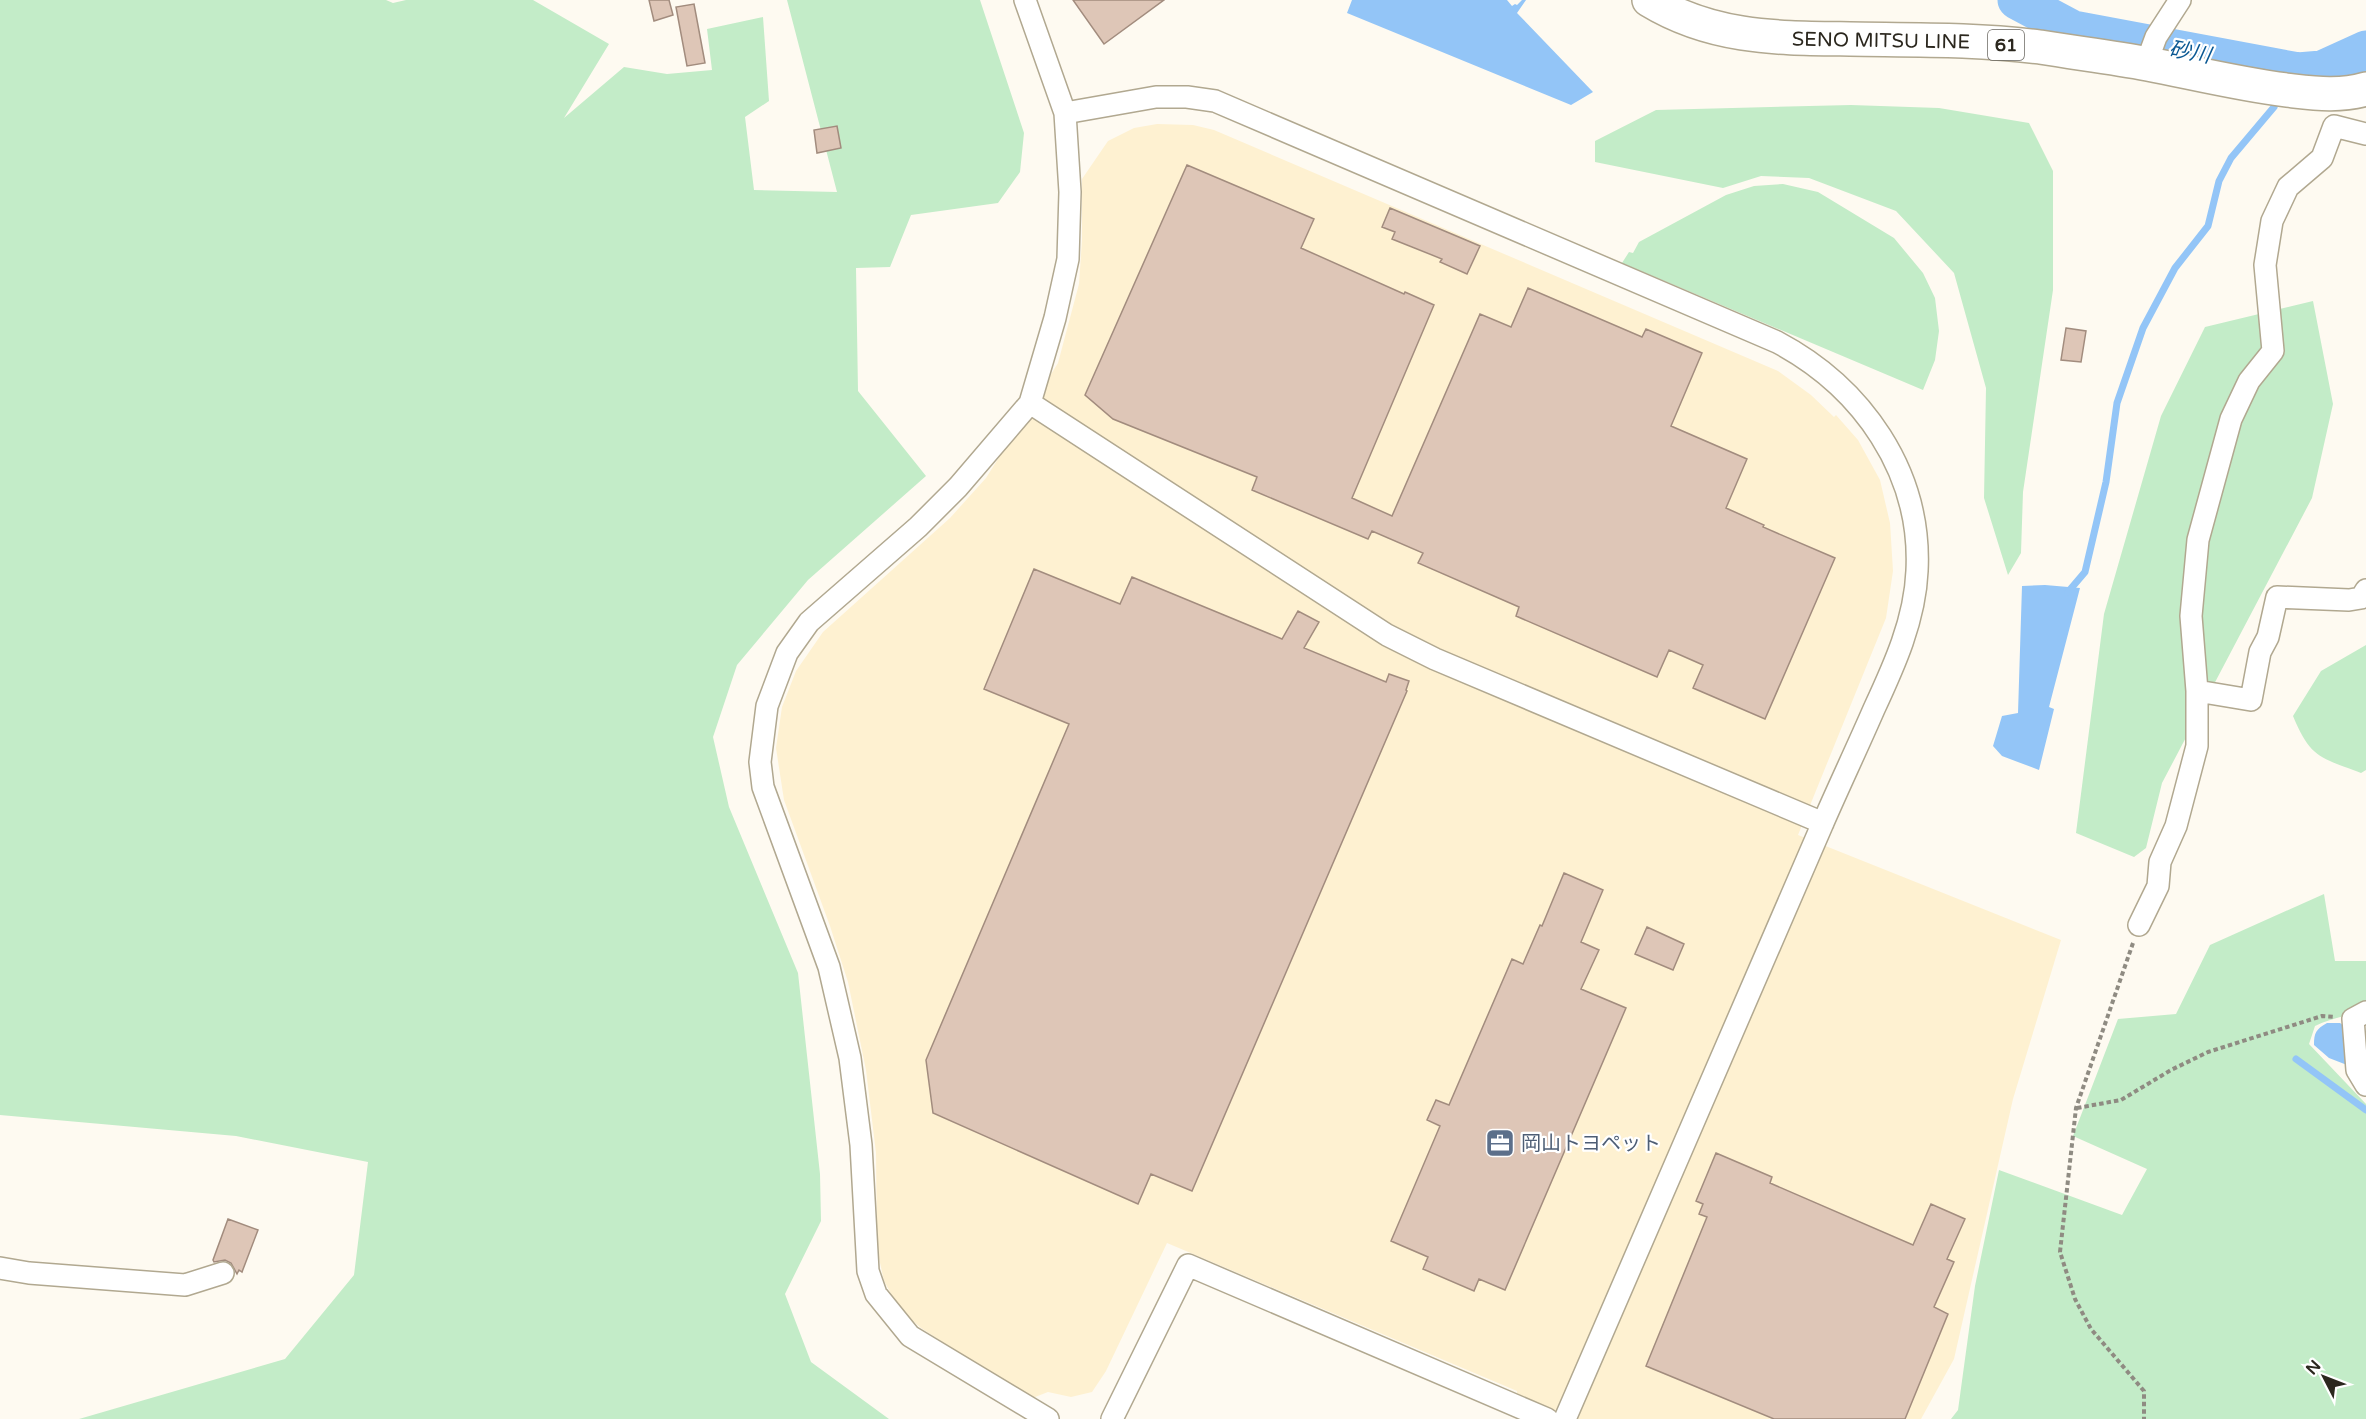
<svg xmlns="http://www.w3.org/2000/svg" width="2366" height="1419" font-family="'Varela Round','Noto Sans JP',sans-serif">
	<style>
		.built { fill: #fef1d1 }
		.green { fill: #c3ecc8 }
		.water { fill: #93c5f7 }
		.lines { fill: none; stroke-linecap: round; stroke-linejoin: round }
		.stream { stroke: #93c5f7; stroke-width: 7 }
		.river { stroke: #93c5f7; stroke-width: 39 }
		.building { fill: #dec6b7; stroke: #a28c7e; stroke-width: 1.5 }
		.minor-casing { stroke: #b1a890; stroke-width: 24 }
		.primary-casing { stroke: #b1a890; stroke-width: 36 }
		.path { stroke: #8f8b82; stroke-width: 4; stroke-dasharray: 4.5 3; stroke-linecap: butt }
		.minor { stroke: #fff; stroke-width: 21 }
		.primary { stroke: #fff; stroke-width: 33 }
		.labels { text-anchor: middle; stroke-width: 4.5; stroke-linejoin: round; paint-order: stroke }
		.shield { fill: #fff; stroke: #6b6862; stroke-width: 1.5 }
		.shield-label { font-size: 18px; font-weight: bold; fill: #2b271e }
		.street-label { font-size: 20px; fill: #2b271e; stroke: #fff }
		.service-label { font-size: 20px; fill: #4e5e75; stroke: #fff; text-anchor: start }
		.water-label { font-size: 21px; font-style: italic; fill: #0a5893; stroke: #fff }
	</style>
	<rect width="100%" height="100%" fill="#fefaf1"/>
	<path class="built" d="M 1157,124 L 1193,125 L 1214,130 L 1778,371 L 1811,395 L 1834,417 L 1836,415 L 1858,440 L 1880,480 L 1890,523 L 1893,571 L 1886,618 L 1798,835 L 2061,940 L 2013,1099 L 1954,1359 L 1921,1419 L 1518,1419 L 1517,1391 L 1167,1243 L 1106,1371 L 1092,1392 L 1071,1397 L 1048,1392 L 1030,1399 L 921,1328 L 900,1310 L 884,1281 L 877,1249 L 876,1153 L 866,1070 L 848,982 L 830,926 L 784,800 L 776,748 L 782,707 L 796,671 L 823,632 L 950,518 L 986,478 L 1058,363 L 1079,284 L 1082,240 L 1082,179 L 1108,141 L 1134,128 Z"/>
	<path class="green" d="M 0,0 L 386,0 L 393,3 L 406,0 L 533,0 L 609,44 L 564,118 L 624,67 L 667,74 L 712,70 L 707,29 L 763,17 L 769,101 L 745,117 L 754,190 L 837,192 L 787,0 L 980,0 L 1024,133 L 1020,172 L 998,203 L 911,215 L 890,267 L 856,268 L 858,391 L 926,476 L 808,580 L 737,665 L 713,737 L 729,807 L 798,973 L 820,1174 L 821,1221 L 785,1294 L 811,1362 L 889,1419 L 79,1419 L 285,1359 L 354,1275 L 368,1162 L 236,1136 L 0,1115 Z
		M 1851,105 L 1939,108 L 2029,123 L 2053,171 L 2053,290 L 2023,492 L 2021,553 L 2008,575 L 1984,498 L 1986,388 L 1954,273 L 1896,211 L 1809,178 L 1761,176 L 1723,188 L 1595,162 L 1595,141 L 1656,110 Z
		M 1783,184 L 1818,192 L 1894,238 L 1923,273 L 1935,298 L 1939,331 L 1935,360 L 1923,390 L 1622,263 L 1629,252 L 1633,253 L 1639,242 L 1726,195 L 1754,186 Z
		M 2313,301 L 2333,404 L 2312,498 L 2162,783 L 2146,848 L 2134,857 L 2076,833 L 2104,614 L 2161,416 L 2205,327 Z
		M 2366,645 L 2366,770 L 2361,773 C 2320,757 2311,759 2293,716 L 2321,671 Z
		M 2324,894 L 2335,961 L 2366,961 L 2366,1007 C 2350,1017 2332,1017 2315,1026 L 2309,1044 L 2366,1104 L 2366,1419 L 1951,1419 L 1958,1410 L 1975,1286 L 1999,1170 L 2122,1215 L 2147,1169 L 2073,1136 L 2118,1019 L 2176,1014 L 2210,945 Z"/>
	<path class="water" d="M 1352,0 L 1507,0 L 1512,6 L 1515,4 L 1517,5 L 1522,0 L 1526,0 L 1517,13 L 1593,92 L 1571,105 L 1347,13 Z
		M 2045,585 L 2080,588 L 2049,707 L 2054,709 L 2039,770 L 2002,756 L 1993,746 L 2002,716 L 2018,713 L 2022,586 Z
		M 2327,1023 L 2340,1023 L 2350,1030 L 2347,1065 L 2329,1058 L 2314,1045 C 2314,1033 2316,1029 2327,1023 Z"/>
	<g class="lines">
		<path class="stream" d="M 2294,77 L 2298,72
			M 2068,592 L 2085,572 L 2106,482 L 2117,403 L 2143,328 L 2175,268 L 2208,226 L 2219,181 L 2231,158 L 2274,107
			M 2296,1059 L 2366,1110"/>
		<path class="river" d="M 2017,0 L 2073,30 L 2298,72 L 2322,70 L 2366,50"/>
	</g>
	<path class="building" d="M 649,0 L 669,0 L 673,15 L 654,21 Z
		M 1073,0 L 1164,0 L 1104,44 Z
		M 694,4 L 705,63 L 687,66 L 676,7 Z
		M 837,126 L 841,148 L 817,153 L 814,130 Z
		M 1187,165 L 1314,219 L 1301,248 L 1404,294 L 1405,292 L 1434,305 L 1352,498 L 1392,516 L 1480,314 L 1511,327 L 1528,288 L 1642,337 L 1646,329 L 1702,353 L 1671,426 L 1747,459 L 1726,508 L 1764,525 L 1763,527 L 1835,558 L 1765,719 L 1693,688 L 1703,665 L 1669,650 L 1657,677 L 1516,616 L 1519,607 L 1418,563 L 1423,553 L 1372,531 L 1368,539 L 1252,490 L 1257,477 L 1113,419 L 1085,395 Z
		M 1390,208 L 1480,246 L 1467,274 L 1440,262 L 1442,259 L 1392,239 L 1395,232 L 1382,227 Z
		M 2066,328 L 2086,331 L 2081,362 L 2061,360 Z
		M 1034,569 L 1120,604 L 1132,577 L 1282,639 L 1298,611 L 1319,622 L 1304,648 L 1386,682 L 1389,674 L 1409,681 L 1406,690 L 1407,691 L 1192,1191 L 1151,1174 L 1138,1204 L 933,1113 L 926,1060 L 1069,724 L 984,689 Z
		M 1564,873 L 1603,890 L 1581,942 L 1599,950 L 1581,989 L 1626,1008 L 1505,1290 L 1479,1279 L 1474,1291 L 1423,1269 L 1428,1257 L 1391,1241 L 1440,1126 L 1427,1120 L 1436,1100 L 1449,1105 L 1512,959 L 1523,964 L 1540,925 L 1542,926 Z
		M 1647,927 L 1684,944 L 1673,970 L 1635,954 Z
		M 1716,1153 L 1772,1177 L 1770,1183 L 1913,1245 L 1931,1204 L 1965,1219 L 1947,1259 L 1954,1262 L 1934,1307 L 1948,1314 L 1905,1419 L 1774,1419 L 1646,1366 L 1707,1217 L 1699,1214 L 1703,1204 L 1696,1201 Z
		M 228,1219 L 258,1230 L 242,1272 L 239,1270 L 237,1274 L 231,1263 L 225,1260 L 214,1262 L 213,1260 Z"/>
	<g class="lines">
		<g class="minor-casing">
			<path id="minor" d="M 1025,0 L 1065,113 L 1070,192 L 1068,259 L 1055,318 L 1030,403 L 958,487 L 918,527 L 809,622 L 787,653 L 767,706 L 760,762 L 763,787 L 829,967 L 850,1058 L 861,1145 L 868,1271 L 876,1294 L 910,1336 L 1048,1419
				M 2146,64 L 2156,37 L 2180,0
				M 1065,113 L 1156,97 L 1187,97 L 1215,101 L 1777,342 C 1862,387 1922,472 1917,571 C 1915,620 1894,666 1874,709 C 1857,748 1839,786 1822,825 C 1736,1023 1651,1221 1565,1419
				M 1030,403 L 1387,635 L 1435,659 L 1823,823
				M 2197,691 L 2251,700 L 2260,652 L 2268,637 L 2277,597 L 2349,600 L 2361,598 L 2366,590
				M 2139,925 L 2158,886 L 2160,862 L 2176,826 L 2197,746 L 2197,691 L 2191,616 L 2198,540 L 2231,419 L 2249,381 L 2273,351 L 2265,265 L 2272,221 L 2288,187 L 2322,158 L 2334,126 L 2366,134
				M 2366,1012 L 2353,1019 L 2357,1070 L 2366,1085
				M 0,1268 L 29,1273 L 185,1285 L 223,1273
				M 1112,1419 L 1188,1265 L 1547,1419"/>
		</g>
		<g class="primary-casing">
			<path id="primary" d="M 1649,0 C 1713,39 1778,38 1850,39 C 1913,40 1978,39 2040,47 C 2076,53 2112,57 2148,64 C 2194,73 2239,84 2286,90 C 2313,93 2339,97 2366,89"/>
		</g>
		<path class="path" d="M 2133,943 L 2076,1108 L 2060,1252 L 2075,1299 L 2091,1329 L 2144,1391 L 2144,1419
			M 2077,1108 L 2121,1100 L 2171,1070 L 2208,1052 L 2322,1016 L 2335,1017"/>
		<use href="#minor" class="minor"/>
		<use href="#primary" class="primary"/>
	</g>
	<defs>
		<g id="office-square" transform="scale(1.5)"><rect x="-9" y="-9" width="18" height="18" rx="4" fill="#5c6f8a" stroke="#fff"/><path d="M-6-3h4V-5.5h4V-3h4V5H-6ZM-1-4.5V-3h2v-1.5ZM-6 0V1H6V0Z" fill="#fff"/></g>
	</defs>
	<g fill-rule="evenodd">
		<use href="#office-square" x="1500" y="1143"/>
	</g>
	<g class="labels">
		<rect class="shield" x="1988" y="30" width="36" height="30" rx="4.5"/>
		<g class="shield-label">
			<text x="2006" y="51">61</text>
		</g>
		<g class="street-label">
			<text transform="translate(1881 40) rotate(1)" y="7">SENO MITSU LINE</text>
		</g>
		<g class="service-label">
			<text x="1521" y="1150">岡山トヨペット</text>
		</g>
		<g class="water-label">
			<text transform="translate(2190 52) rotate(10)" y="7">砂川</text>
		</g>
	</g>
	<g transform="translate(2324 1377) rotate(312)" stroke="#ffffff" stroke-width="4.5" paint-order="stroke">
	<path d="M0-4.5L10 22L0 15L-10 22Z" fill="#2b271e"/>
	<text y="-9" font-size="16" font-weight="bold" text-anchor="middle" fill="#2b271e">N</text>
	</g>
</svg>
